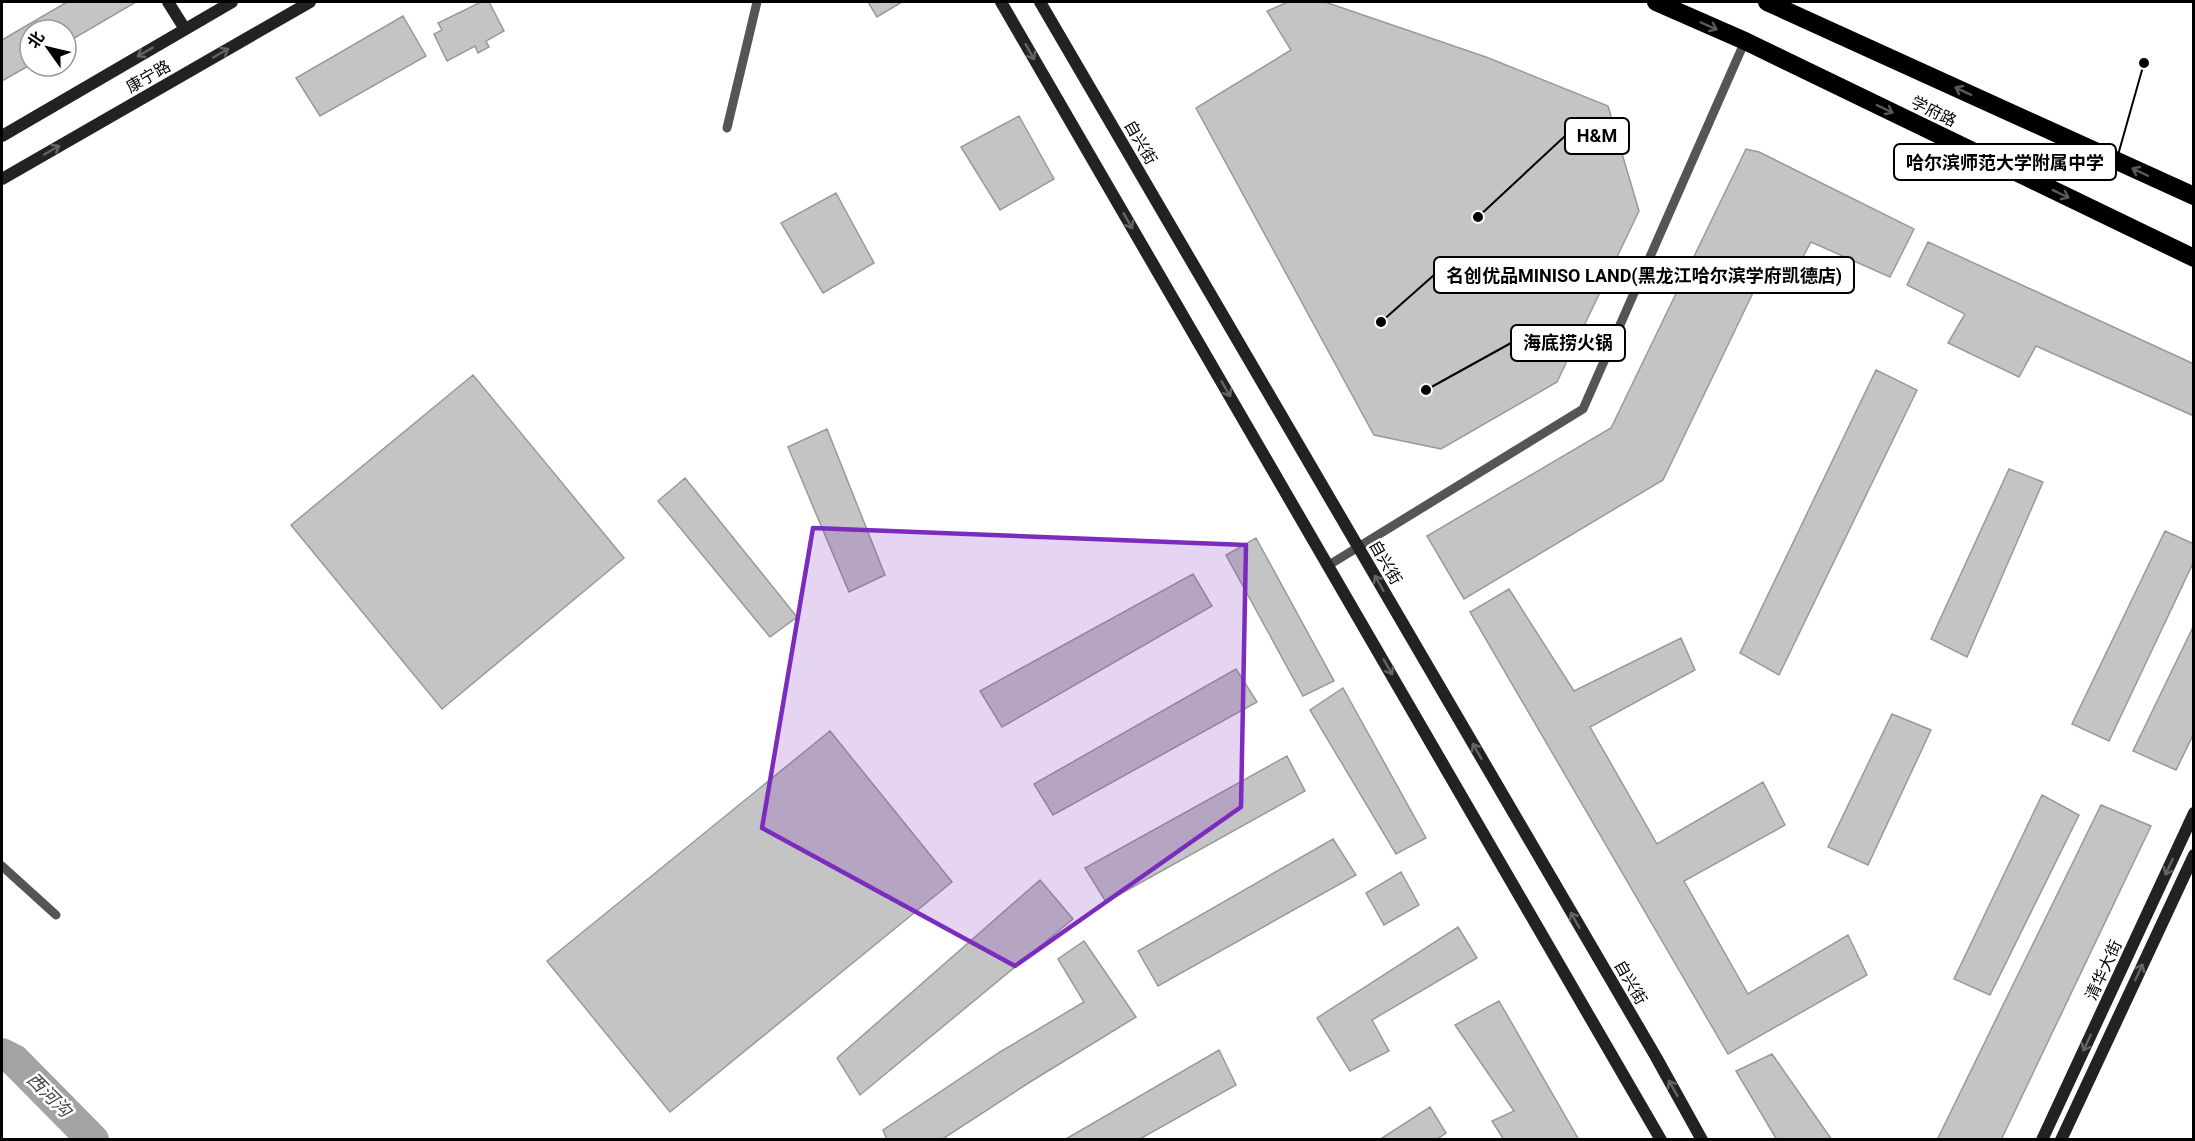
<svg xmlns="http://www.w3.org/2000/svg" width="2195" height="1141" font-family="Roboto,'Noto Sans SC',sans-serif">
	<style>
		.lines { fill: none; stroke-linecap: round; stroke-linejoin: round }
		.river { stroke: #a3a3a3; stroke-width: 32 }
		.building { fill: #c4c4c4; stroke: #999; stroke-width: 1.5 }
		.lane { stroke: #555; stroke-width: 9 }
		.secondary { stroke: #222; stroke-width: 12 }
		.highway { stroke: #000; stroke-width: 18 }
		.oneway { stroke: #595959 }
		.oneway2 { stroke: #646464 }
		.marked { fill: #7b2cbf; fill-opacity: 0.2; stroke: #7b2cbf; stroke-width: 4.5; stroke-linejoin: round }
		.labels { text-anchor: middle; stroke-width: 5; stroke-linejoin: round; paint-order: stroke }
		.street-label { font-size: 16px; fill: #000; stroke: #fff }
		.water-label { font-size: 18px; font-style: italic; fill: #444; stroke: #fff }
		.leader { fill: none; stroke: #000; stroke-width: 2 }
		.callout-dot { fill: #000; stroke: #fff; stroke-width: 2 }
		.callout { fill: #fff; stroke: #000; stroke-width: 2 }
		.callout-label { font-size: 18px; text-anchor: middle; font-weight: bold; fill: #000 }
	</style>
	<rect width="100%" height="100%" fill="#fff"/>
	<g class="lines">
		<path class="river" d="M 2,1054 L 14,1060 L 93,1140"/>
	</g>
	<path class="building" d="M 67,2 L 136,2 L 66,43 L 66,30 L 30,30 L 30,65 L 2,81 L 2,40 Z
		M 481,2 L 489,2 L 504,31 L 486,41 L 489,47 L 478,53 L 475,46 L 447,61 L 434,34 L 442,30 L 438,23 Z
		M 868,2 L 902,2 L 877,17 Z
		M 1288,2 L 1325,2 L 1486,57 L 1608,106 L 1639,211 L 1557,382 L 1441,449 L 1374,435 L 1196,108 L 1291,50 L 1267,11 Z
		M 403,16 L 426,56 L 320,116 L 296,78 Z
		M 1019,116 L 1054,179 L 1000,210 L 961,147 Z
		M 1746,149 L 1759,152 L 1914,229 L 1890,277 L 1811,242 L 1792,277 L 1754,259 L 1749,266 L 1763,272 L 1663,480 L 1464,599 L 1427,536 L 1611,428 Z
		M 836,193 L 874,263 L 823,293 L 781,223 Z
		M 1928,242 L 2194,364 L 2194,416 L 2036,346 L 2019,377 L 1948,343 L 1965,314 L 1907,285 Z
		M 1876,370 L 1917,390 L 1779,675 L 1740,653 Z
		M 473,375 L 624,558 L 442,709 L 291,525 Z
		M 827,429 L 885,575 L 849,592 L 788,447 Z
		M 2009,469 L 2043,482 L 1967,657 L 1931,639 Z
		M 685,478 L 797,617 L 770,637 L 658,501 Z
		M 2165,531 L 2194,544 L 2194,561 L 2109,741 L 2072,724 Z
		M 1256,538 L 1334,681 L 1303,696 L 1226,555 Z
		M 1193,574 L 1212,606 L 1002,727 L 980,691 Z
		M 1509,589 L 1574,691 L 1681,638 L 1695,670 L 1590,727 L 1657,844 L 1763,782 L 1785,825 L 1684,881 L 1748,994 L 1848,935 L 1867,975 L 1728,1054 L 1470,612 Z
		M 2194,625 L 2194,733 L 2176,770 L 2133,751 Z
		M 1236,669 L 1257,702 L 1053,815 L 1034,784 Z
		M 1343,688 L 1426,838 L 1396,854 L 1310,710 Z
		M 1892,714 L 1931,730 L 1868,865 L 1828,847 Z
		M 830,731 L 952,882 L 670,1112 L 547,961 Z
		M 1287,756 L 1305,791 L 1106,902 L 1085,868 Z
		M 2042,795 L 2079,815 L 1990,995 L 1954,979 Z
		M 2101,805 L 2151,826 L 2001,1140 L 1937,1140 Z
		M 1333,839 L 1356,875 L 1158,986 L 1138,951 Z
		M 1401,872 L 1419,905 L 1384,925 L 1366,893 Z
		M 1040,880 L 1073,919 L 860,1095 L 837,1058 Z
		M 1458,927 L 1477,958 L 1372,1020 L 1389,1051 L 1350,1071 L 1317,1018 Z
		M 1084,941 L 1136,1017 L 1030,1082 L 941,1140 L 887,1140 L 883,1130 L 1000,1052 L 1084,1002 L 1058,959 Z
		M 1499,1001 L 1579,1140 L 1504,1140 L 1492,1121 L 1514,1111 L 1455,1025 Z
		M 1219,1050 L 1236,1085 L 1138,1140 L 1064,1140 Z
		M 1772,1054 L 1832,1140 L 1777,1140 L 1736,1071 Z
		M 1430,1107 L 1446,1133 L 1436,1140 L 1379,1140 Z"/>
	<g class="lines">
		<path class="lane" d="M 727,128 L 757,2
			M 1329,565 L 1583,409 L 1745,41
			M 2,866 L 56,915"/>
		<path class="secondary" d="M 168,2 L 185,29
			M 1001,2 L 1661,1140
			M 1040,2 L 1656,1057 L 1702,1140
			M 2,136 L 232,2
			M 2,179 L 310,2
			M 2042,1140 L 2194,813
			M 2061,1140 L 2194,855"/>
		<path class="highway" d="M 1656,2 L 1745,41 L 2194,258
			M 1767,2 L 2194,196"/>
	</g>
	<defs><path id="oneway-shaft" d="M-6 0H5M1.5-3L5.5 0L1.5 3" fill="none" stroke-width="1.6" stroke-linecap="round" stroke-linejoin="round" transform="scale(1.5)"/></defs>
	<g class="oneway">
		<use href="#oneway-shaft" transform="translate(1709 26) rotate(24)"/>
		<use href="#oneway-shaft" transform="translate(1963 91) rotate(-155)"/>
		<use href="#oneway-shaft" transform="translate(1885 109) rotate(26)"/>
		<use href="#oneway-shaft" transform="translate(2140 172) rotate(-155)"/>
		<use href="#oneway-shaft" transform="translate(2061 194) rotate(26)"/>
	</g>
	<g class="oneway2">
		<use href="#oneway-shaft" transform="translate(145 52) rotate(150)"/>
		<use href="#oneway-shaft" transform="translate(1030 52) rotate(60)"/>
		<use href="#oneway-shaft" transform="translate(221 53) rotate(-30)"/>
		<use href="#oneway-shaft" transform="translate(52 150) rotate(-30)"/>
		<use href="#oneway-shaft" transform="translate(1128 221) rotate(60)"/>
		<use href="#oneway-shaft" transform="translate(1226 389) rotate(60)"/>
		<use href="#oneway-shaft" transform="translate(1379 583) rotate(-120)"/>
		<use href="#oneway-shaft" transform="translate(1388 667) rotate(60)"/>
		<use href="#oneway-shaft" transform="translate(1477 751) rotate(-120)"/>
		<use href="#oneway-shaft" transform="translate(2169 867) rotate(115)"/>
		<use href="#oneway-shaft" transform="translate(1575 920) rotate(-120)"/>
		<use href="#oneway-shaft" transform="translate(2139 972) rotate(-65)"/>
		<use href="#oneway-shaft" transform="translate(2087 1043) rotate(115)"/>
		<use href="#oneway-shaft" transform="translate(1673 1088) rotate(-119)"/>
	</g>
	<path class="marked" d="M 813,528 L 1246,545 L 1241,807 L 1015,966 L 762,828 Z"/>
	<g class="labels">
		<g class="street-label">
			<text transform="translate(148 76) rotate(-30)" y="6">康宁路</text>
			<text transform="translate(1934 111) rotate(26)" y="6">学府路</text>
			<text transform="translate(1141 142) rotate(60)" y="6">自兴街</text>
			<text transform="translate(1386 562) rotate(60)" y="6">自兴街</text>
			<text transform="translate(2103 970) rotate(-65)" y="6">清华大街</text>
			<text transform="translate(1631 982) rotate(60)" y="6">自兴街</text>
		</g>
		<g class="water-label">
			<text transform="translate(49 1095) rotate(45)" y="6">西河沟</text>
		</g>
	</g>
	<path class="leader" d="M1478 217L1565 136M2144 63L2116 162M1381 322L1434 275M1426 390L1511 343"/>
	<g class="callout-dot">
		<circle cx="1478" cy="217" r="6"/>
		<circle cx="2144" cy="63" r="6"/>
		<circle cx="1381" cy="322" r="6"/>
		<circle cx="1426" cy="390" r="6"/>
	</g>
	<g class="callout">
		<rect x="1565" y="118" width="64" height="36" rx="6"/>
		<rect x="1894" y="144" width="222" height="36" rx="6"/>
		<rect x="1434" y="257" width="420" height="36" rx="6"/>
		<rect x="1511" y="325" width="114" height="36" rx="6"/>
	</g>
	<g class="callout-label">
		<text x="1597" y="142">H&amp;M</text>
		<text x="2005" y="169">哈尔滨师范大学附属中学</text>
		<text x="1644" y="282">名创优品MINISO LAND(黑龙江哈尔滨学府凯德店)</text>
		<text x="1568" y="349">海底捞火锅</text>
	</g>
	<rect width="2195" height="1141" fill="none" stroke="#000000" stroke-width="6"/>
	<g transform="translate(48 48) rotate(304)"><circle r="28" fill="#ffffff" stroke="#999999" stroke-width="1.5"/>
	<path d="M0-4.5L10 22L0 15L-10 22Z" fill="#000000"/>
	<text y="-9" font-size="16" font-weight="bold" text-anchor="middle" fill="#000000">北</text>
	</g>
</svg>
